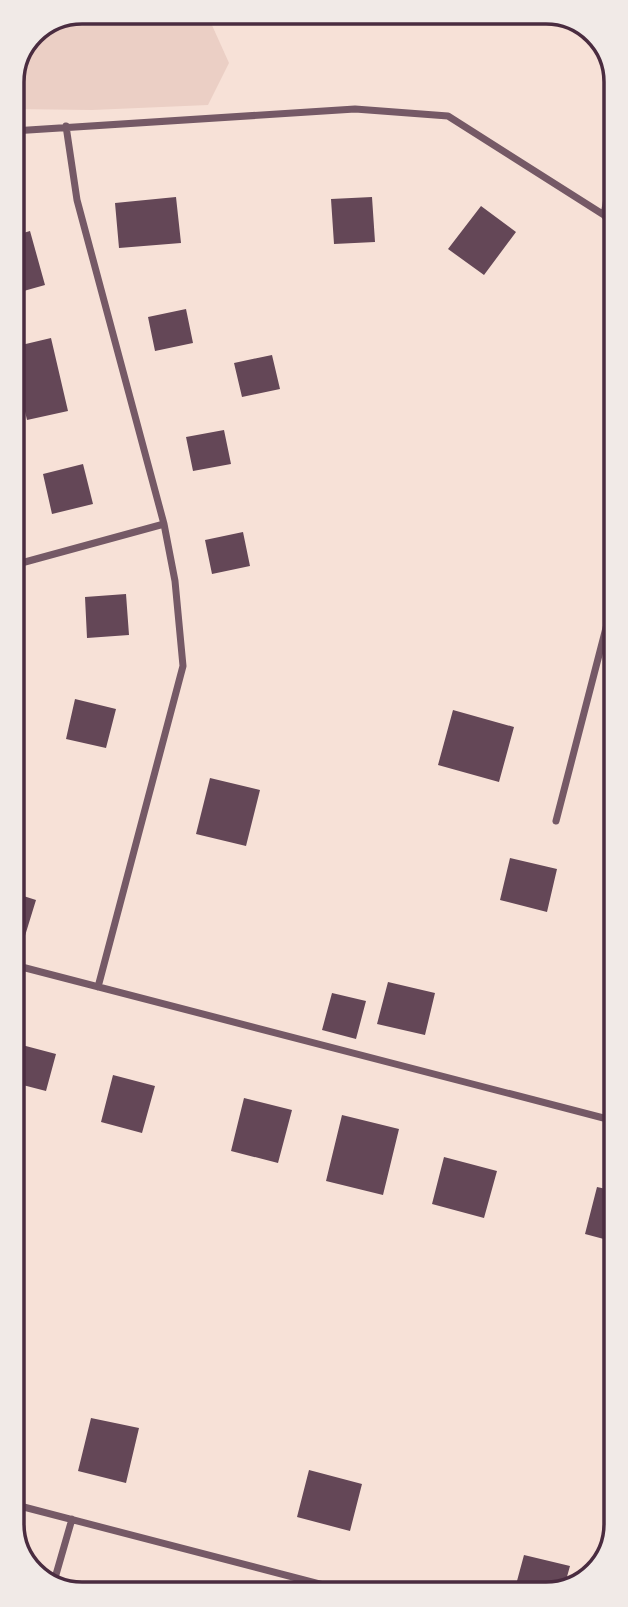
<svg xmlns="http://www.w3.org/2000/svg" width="628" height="1607" font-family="Roboto,sans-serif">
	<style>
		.green { fill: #ebcfc5 }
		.building { fill: #644757 }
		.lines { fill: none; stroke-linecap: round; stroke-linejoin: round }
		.minor { stroke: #755966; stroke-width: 7 }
		.rim { fill: none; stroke: #4a2c40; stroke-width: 3.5 }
	</style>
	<rect width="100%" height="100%" fill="#f7e1d7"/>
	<path class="green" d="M 211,23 L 229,63 L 208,105 L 92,110 L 12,109 L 12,78 L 33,33 L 48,27 Z"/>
	<path class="building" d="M 176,197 L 181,243 L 119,248 L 115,203 Z
		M 372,197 L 375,242 L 334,244 L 331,199 Z
		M 481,206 L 516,232 L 484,275 L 448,249 Z
		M 30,231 L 45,285 L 13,294 L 13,236 Z
		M 186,309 L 193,343 L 155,351 L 148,317 Z
		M 51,338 L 68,411 L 27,420 L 13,361 L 13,347 Z
		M 272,355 L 280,389 L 242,397 L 234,363 Z
		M 224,430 L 231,464 L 193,471 L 186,437 Z
		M 83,464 L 93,504 L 52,514 L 43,474 Z
		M 243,532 L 250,566 L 212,574 L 205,540 Z
		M 126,594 L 129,635 L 87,638 L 85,597 Z
		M 75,699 L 116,709 L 106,748 L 66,739 Z
		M 453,710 L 514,727 L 499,782 L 438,765 Z
		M 210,778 L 260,790 L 246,846 L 196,834 Z
		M 510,858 L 557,869 L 547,912 L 500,900 Z
		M 14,893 L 36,900 L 24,939 L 14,936 Z
		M 388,982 L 435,993 L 425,1035 L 377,1024 Z
		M 332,993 L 366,1001 L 356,1039 L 322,1030 Z
		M 22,1045 L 56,1054 L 46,1091 L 15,1083 L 15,1074 Z
		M 614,1065 L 615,1065 L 615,1096 L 606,1093 Z
		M 113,1075 L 155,1086 L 142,1133 L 101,1122 Z
		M 244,1098 L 292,1110 L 278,1163 L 231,1151 Z
		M 342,1115 L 399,1129 L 383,1195 L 326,1181 Z
		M 444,1157 L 497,1171 L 484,1218 L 432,1204 Z
		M 597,1187 L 615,1191 L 615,1242 L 585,1234 Z
		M 91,1418 L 139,1428 L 126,1483 L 78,1471 Z
		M 309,1470 L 362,1484 L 350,1531 L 297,1517 Z
		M 524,1555 L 570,1566 L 563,1591 L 514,1592 Z"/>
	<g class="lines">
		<path class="minor" d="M 66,126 L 77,200 L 164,524 L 175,581 L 183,666 L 98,987
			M 13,131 L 355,109 L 448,116 L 604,215
			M 612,171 L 604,215 L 613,227
			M 14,565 L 164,524
			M 556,821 L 613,601
			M 14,965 L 615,1121
			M 16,1505 L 354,1593
			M 53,1585 L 72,1519"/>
	</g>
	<path d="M0 0H628V1607H0ZM82 24H546A58 58 0 0 1 604 82V1524A58 58 0 0 1 546 1582H82A58 58 0 0 1 24 1524V82A58 58 0 0 1 82 24Z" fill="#f1eae7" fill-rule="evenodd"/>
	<path class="rim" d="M82 24H546A58 58 0 0 1 604 82V1524A58 58 0 0 1 546 1582H82A58 58 0 0 1 24 1524V82A58 58 0 0 1 82 24Z"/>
</svg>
